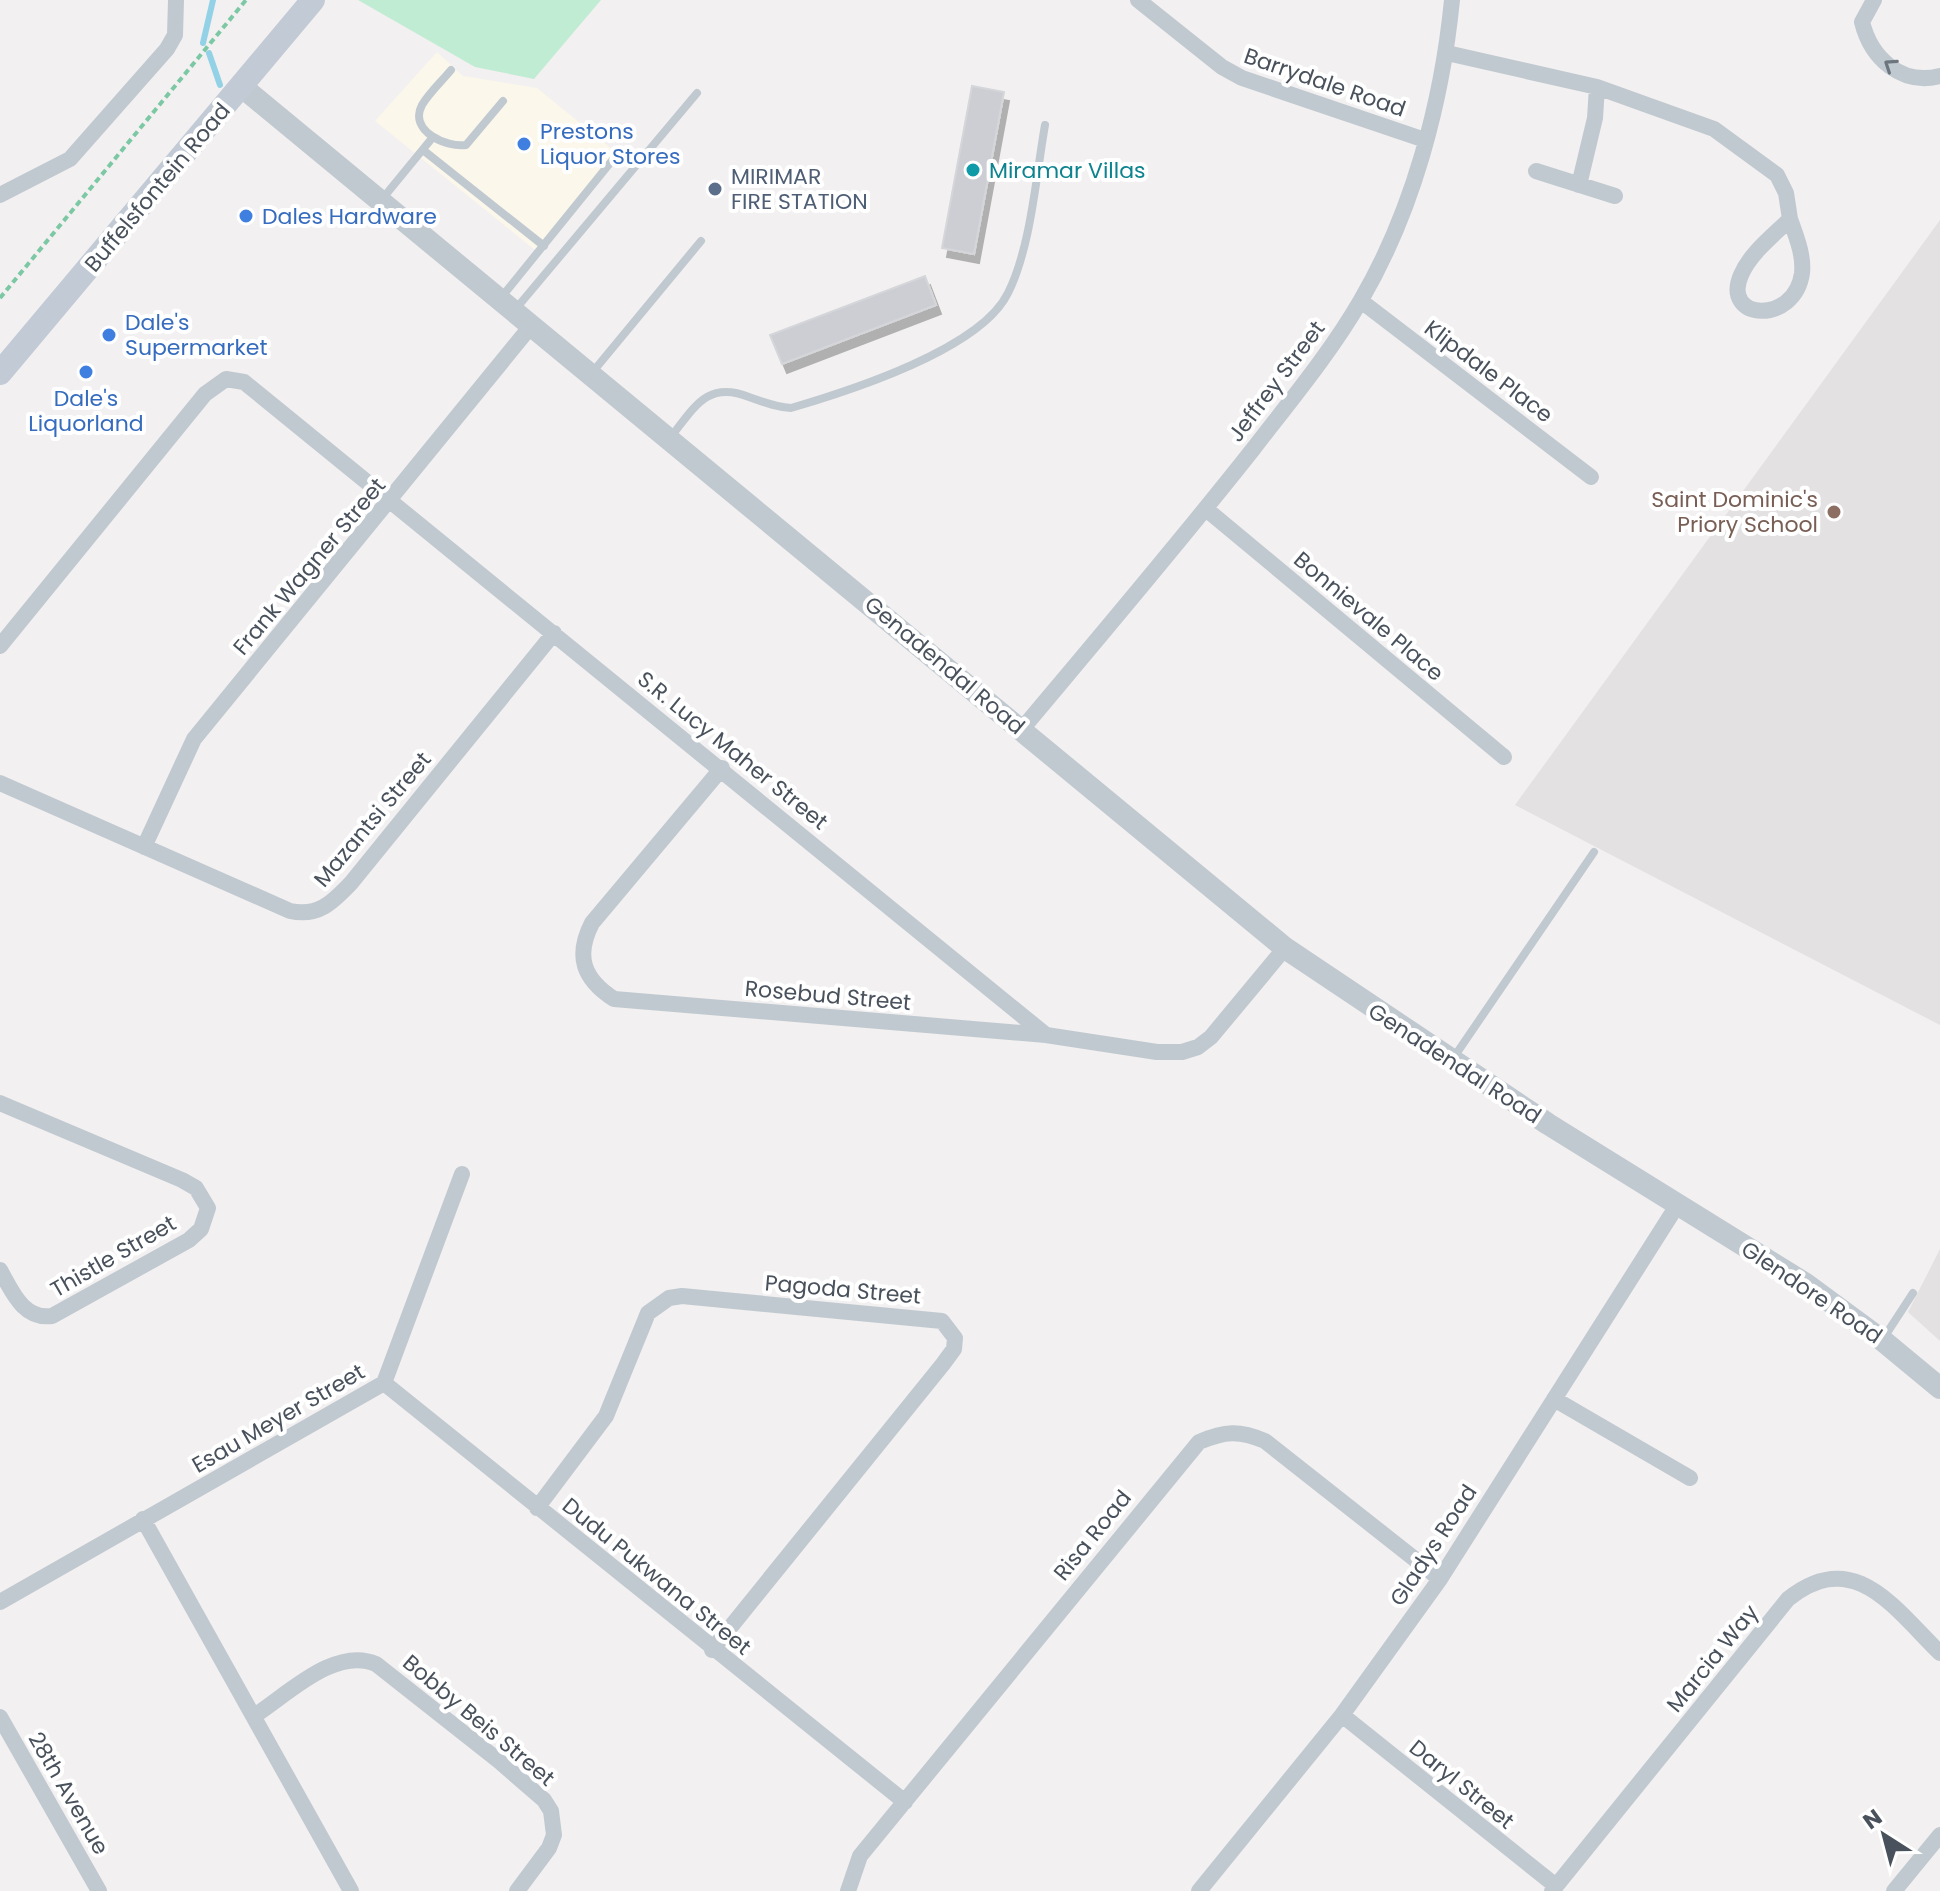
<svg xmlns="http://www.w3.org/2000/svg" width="1940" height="1891" font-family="Poppins,sans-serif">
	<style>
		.commercial { fill: #fbf7eb }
		.education { fill: #e3e1e1 }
		.green { fill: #c1ecd4 }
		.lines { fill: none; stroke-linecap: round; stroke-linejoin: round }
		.stream { stroke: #92d1e6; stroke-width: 6 }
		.building { fill: #cdced4; stroke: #d4d6da; stroke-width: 2; filter: url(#shadow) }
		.path { stroke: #7cc8a5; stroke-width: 4; stroke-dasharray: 6 4; stroke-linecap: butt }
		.service { stroke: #c1c9d0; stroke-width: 8 }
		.minor { stroke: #c1c9d0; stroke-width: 16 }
		.tertiary { stroke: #c1c9d0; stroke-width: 22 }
		.secondary { stroke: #c2cad5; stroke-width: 24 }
		.oneway { stroke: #6d767f }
		.shop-dot { fill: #3f7fe0; stroke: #fff; stroke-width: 3 }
		.culture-dot { fill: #0f9aa8; stroke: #fff; stroke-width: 3 }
		.service-dot { fill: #5c6f8a; stroke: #fff; stroke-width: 3 }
		.education-dot { fill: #8d6e63; stroke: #fff; stroke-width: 3 }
		.labels { text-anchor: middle; stroke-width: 8; stroke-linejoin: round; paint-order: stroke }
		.street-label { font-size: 22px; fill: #49525c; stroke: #fff }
		.shop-label { font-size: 22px; fill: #366cbe; stroke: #fff; text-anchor: start }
		.culture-label { font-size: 22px; fill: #0d838f; stroke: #fff; text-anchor: start }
		.service-label { font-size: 22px; fill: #4e5e75; stroke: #fff; text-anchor: start }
		.education-label { font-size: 22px; fill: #785e54; stroke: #fff; text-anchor: end }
	</style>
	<defs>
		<filter id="shadow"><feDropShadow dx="5" dy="9" stdDeviation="0" flood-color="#0004"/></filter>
	</defs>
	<rect width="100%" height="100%" fill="#f2f0f0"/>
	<path class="commercial" d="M 437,52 L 463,76 L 537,88 L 617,153 L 535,250 L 375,121 Z"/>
	<path class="education" d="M 1940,220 L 1940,1025 L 1515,805 Z
		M 1940,1249 L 1940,1341 L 1908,1312 Z"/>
	<path class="green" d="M 358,0 L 601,0 L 534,79 L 475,67 Z"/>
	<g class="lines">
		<path class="stream" d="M 203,43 L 213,0
			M 209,53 L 220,85"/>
	</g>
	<path class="building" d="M 972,86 L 1004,92 L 974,254 L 942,248 Z
		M 925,276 L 936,305 L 782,364 L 770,335 Z"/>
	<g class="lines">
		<path class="path" d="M 0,298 L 246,0"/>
		<path class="service" d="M 451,70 C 442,81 429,93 422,105 C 408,131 447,148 466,145 L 503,101
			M 423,150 L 544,246
			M 383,198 L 433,137
			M 500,299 L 619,152
			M 514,311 L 697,93
			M 591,374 L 701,241
			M 670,438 C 694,408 707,380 749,397 C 763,402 775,407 791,408 C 849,391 981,349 1008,293 C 1031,247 1036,176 1045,125
			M 1452,1060 L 1594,852
			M 1883,1339 L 1913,1293"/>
		<path class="minor" d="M 1138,0 L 1222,67 L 1242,78 L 1425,140
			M 1874,0 L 1862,22 C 1871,58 1901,86 1940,76
			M 1447,53 L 1597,87 L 1714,129 L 1777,175 L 1786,193 L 1790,219
			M 1536,171 L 1615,196
			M 1579,185 L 1595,118 L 1597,87
			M 0,195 L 70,159 L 167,49 L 175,35 L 176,0
			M 1790,219 C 1796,236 1804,255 1802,273 C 1795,325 1721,321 1741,275 C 1750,253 1774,235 1790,219 Z
			M 1361,301 L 1591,477
			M 1206,509 L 1504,757
			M 0,646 L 205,394 L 226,379 L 244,382 L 1046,1035
			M 1022,729 C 1100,636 1179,543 1254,448 C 1291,400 1331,352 1361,300 C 1413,211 1442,102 1452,0
			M 722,768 L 592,923 C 575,956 583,979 614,999 L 1046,1035 L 1157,1052 L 1182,1052 L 1198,1047 L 1211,1037 L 1285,948
			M 0,783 L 290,911 C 318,917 332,903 351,883 L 554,633
			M 144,847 L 194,739 L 531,326
			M 0,1103 L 182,1180 L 196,1188 L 208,1208 L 201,1229 L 189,1240 L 52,1316 C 23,1320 12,1291 0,1270
			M 384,1383 L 905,1802
			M 1554,1399 L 1690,1478
			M 537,1508 L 606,1416 L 648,1313 L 669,1298 L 682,1296 L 942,1321 L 955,1338 L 954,1349 L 943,1364 L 712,1650
			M 143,1519 L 351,1891
			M 0,1602 L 384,1383 L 462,1174
			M 1342,1715 L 1556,1886
			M 254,1716 C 287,1695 335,1646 376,1664 L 499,1761 L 544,1800 L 551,1811 L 554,1835 L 549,1848 L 517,1891
			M 0,1717 L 99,1891
			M 848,1891 L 860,1856 L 1199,1442 C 1225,1431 1239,1430 1265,1441 L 1440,1579
			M 1199,1891 L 1342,1715 L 1440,1579 L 1678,1204
			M 1552,1891 L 1788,1599 C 1854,1546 1894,1608 1940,1653
			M 1894,1891 L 1940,1835"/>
		<path class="tertiary" d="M 241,86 L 1285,948 L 1548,1124 L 1806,1284 L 1882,1340 L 1940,1388"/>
		<path class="secondary" d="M 0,373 L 313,0"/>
	</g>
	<defs><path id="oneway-chevron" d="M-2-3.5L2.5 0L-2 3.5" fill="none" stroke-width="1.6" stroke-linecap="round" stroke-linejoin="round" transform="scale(2)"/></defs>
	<use class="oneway" href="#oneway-chevron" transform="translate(1890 65) rotate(-146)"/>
	<g class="shop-dot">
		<circle cx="524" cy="144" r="8"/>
		<circle cx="246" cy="216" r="8"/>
		<circle cx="109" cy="335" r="8"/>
		<circle cx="86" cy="372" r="8"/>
	</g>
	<circle class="culture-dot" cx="973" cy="170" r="8"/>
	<circle class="service-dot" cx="715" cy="189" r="8"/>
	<circle class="education-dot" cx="1834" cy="512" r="8"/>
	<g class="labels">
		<g class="street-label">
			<text transform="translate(1325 82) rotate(19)" y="8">Barrydale Road</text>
			<text transform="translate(157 187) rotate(-50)" y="8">Buffelsfontein Road</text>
			<text transform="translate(1489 371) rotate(37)" y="8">Klipdale Place</text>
			<text transform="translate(1276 381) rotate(-53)" y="8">Jeffrey Street</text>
			<text transform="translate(309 566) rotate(-50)" y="8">Frank Wagner Street</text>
			<text transform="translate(1369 616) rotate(40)" y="8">Bonnievale Place</text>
			<text transform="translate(945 665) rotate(40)" y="8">Genadendal Road</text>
			<text transform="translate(733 750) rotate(39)" y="8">S.R. Lucy Maher Street</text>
			<text transform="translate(372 819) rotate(-50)" y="8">Mazantsi Street</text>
			<text transform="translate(828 995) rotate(5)" y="8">Rosebud Street</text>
			<text transform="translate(1455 1063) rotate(33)" y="8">Genadendal Road</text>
			<text transform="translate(113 1256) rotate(-30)" y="8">Thistle Street</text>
			<text transform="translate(843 1289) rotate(5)" y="8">Pagoda Street</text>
			<text transform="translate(1812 1292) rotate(34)" y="8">Glendore Road</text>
			<text transform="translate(278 1418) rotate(-30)" y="8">Esau Meyer Street</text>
			<text transform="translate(1092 1535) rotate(-51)" y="8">Risa Road</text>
			<text transform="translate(1433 1545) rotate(-57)" y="8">Gladys Road</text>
			<text transform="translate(657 1576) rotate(39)" y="8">Dudu Pukwana Street</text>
			<text transform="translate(1712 1658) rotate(-51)" y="8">Marcia Way</text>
			<text transform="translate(479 1720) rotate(40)" y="8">Bobby Beis Street</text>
			<text transform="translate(1462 1784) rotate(39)" y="8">Daryl Street</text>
			<text transform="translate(69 1793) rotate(60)" y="8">28th Avenue</text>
		</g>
		<g class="shop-label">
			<text x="540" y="139">Prestons<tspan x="540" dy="25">Liquor Stores</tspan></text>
			<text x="262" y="224">Dales Hardware</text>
			<text x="125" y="330">Dale's<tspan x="125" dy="25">Supermarket</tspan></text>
			<text x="86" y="406" text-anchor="middle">Dale's<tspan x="86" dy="25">Liquorland</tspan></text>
		</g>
		<g class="culture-label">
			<text x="989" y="178">Miramar Villas</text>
		</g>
		<g class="service-label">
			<text x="731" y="184">MIRIMAR<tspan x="731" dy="25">FIRE STATION</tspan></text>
		</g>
		<g class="education-label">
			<text x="1818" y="507">Saint Dominic's<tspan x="1818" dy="25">Priory School</tspan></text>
		</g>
	</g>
	<g transform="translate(1884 1835) rotate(324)" stroke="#ffffff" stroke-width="6" paint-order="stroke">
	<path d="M0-6L14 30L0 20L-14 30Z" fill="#49525c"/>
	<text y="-12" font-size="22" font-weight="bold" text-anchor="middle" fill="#49525c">N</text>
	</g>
</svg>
